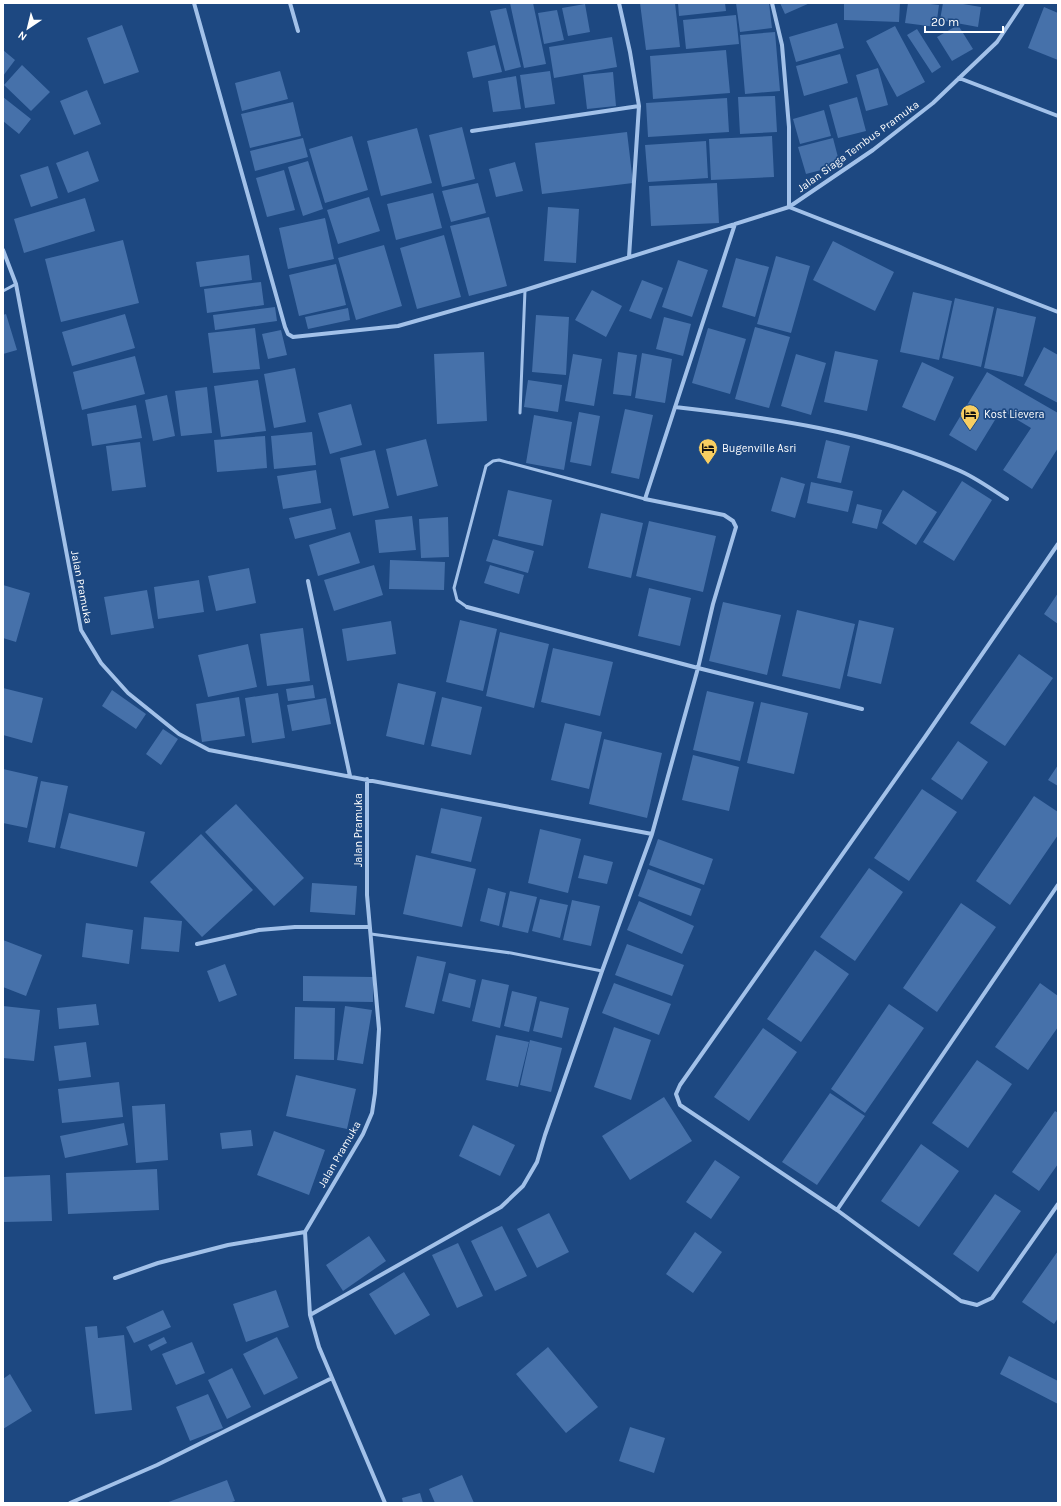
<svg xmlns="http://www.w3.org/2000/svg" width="1061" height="1506" font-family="Karla,sans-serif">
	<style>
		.building { fill: #4671aa }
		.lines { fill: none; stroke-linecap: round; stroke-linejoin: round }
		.service { stroke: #a2c1e9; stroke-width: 3 }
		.minor { stroke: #a2c1e9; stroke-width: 4 }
		.labels { text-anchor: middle; stroke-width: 3.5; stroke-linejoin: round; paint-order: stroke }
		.street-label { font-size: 11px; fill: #fff; stroke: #1d4881 }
		.poi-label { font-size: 11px; fill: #fff; stroke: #1d4881; text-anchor: start }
	</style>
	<rect width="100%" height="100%" fill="#1d4881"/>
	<path class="building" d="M 510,3 L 533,3 L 546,64 L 524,68 Z
		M 640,3 L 675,3 L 680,47 L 646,50 Z
		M 678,3 L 725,3 L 726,11 L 679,16 Z
		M 736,3 L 769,3 L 772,28 L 740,32 Z
		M 780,3 L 810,3 L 785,14 Z
		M 844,3 L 900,3 L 899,22 L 844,20 Z
		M 908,3 L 922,3 L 939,5 L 936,27 L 905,23 Z
		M 943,3 L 957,3 L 981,7 L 978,27 L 940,20 Z
		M 585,4 L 590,32 L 568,36 L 562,8 Z
		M 1044,7 L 1058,13 L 1058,60 L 1028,48 Z
		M 506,8 L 521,67 L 505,71 L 490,11 Z
		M 557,10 L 564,40 L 544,44 L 538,13 Z
		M 736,15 L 739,44 L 686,49 L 683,20 Z
		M 837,23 L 844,48 L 796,62 L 789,37 Z
		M 122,25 L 139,72 L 104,84 L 87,38 Z
		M 958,25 L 973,49 L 952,61 L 937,37 Z
		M 895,26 L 925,82 L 897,97 L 866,41 Z
		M 917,29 L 941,67 L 932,73 L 907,35 Z
		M 775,32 L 780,91 L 745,94 L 740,35 Z
		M 612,37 L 617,67 L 554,78 L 549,47 Z
		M 495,45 L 502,72 L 473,78 L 467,52 Z
		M 3,50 L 15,60 L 3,76 Z
		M 726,50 L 730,93 L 653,99 L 650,56 Z
		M 840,54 L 848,83 L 804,96 L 796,66 Z
		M 22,65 L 50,92 L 31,111 L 4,85 Z
		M 878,68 L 888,105 L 866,111 L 856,75 Z
		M 280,71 L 288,99 L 242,111 L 235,83 Z
		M 550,71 L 555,104 L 525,108 L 520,75 Z
		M 613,72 L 616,106 L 587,109 L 583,75 Z
		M 516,76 L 521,109 L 493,112 L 488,81 Z
		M 87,90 L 101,124 L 74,135 L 60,101 Z
		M 775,96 L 777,132 L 740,134 L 738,97 Z
		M 3,97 L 31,119 L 19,134 L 3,121 Z
		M 857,97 L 866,131 L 838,138 L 829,105 Z
		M 727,98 L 729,132 L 648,137 L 646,103 Z
		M 293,102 L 301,136 L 250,148 L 241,114 Z
		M 824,110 L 831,136 L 800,144 L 793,119 Z
		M 462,127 L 475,179 L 442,187 L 429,135 Z
		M 417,128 L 432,183 L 381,196 L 367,141 Z
		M 627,132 L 633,183 L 542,194 L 535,143 Z
		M 352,136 L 368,190 L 325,203 L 309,149 Z
		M 772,136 L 774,177 L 711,180 L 709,139 Z
		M 303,138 L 308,157 L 255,171 L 250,151 Z
		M 833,138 L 840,165 L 806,174 L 798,147 Z
		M 706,141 L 708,178 L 648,182 L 645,145 Z
		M 88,151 L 99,181 L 68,193 L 56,163 Z
		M 308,161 L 323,209 L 303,216 L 288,167 Z
		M 515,162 L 523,191 L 496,197 L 489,169 Z
		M 48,166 L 58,198 L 31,207 L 20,175 Z
		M 284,170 L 295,210 L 267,217 L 256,178 Z
		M 478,183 L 486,213 L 451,222 L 442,191 Z
		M 717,183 L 719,223 L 651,226 L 649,186 Z
		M 433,193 L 442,228 L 396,240 L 387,204 Z
		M 369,197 L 380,231 L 338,244 L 327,210 Z
		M 85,198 L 95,231 L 24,253 L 14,219 Z
		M 548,207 L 579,209 L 576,263 L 544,261 Z
		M 489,217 L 507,286 L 469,296 L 450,226 Z
		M 325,218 L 334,259 L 288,269 L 279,228 Z
		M 444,235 L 461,297 L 417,309 L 400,248 Z
		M 123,240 L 139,303 L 61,322 L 45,259 Z
		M 833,241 L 894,272 L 875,311 L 813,280 Z
		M 384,245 L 402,306 L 356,320 L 338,258 Z
		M 249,255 L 252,280 L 200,287 L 196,262 Z
		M 776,256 L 810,266 L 791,333 L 757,324 Z
		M 736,258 L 769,267 L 755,317 L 722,307 Z
		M 678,260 L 708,270 L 692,317 L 662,307 Z
		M 336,264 L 346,305 L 299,316 L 289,275 Z
		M 642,280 L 663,288 L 651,319 L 629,311 Z
		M 261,282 L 264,305 L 207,313 L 204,289 Z
		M 592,290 L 622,306 L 606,337 L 575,320 Z
		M 913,292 L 952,301 L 939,360 L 900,352 Z
		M 955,298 L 994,307 L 981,367 L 942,358 Z
		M 275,307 L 277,321 L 215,330 L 213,315 Z
		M 348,308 L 350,320 L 308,329 L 305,317 Z
		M 997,308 L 1036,317 L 1023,377 L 984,368 Z
		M 6,314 L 17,350 L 3,354 L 3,315 Z
		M 125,314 L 135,348 L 72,366 L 62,332 Z
		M 536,315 L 569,317 L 566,375 L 532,372 Z
		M 664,317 L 691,324 L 683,356 L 656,349 Z
		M 755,327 L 790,337 L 769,408 L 735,399 Z
		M 255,328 L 260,369 L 213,373 L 208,333 Z
		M 708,328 L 746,339 L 730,394 L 692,383 Z
		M 281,330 L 287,355 L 268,359 L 262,334 Z
		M 1044,347 L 1058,355 L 1058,403 L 1024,385 Z
		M 835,351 L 878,360 L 867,411 L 824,402 Z
		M 484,352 L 487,421 L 437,424 L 434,354 Z
		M 618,352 L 637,355 L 631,396 L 613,394 Z
		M 642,353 L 672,359 L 665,403 L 635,398 Z
		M 573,354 L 602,359 L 594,406 L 565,401 Z
		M 796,354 L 826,363 L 811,415 L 781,406 Z
		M 135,356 L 145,394 L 82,410 L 73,372 Z
		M 922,362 L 954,377 L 935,421 L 902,407 Z
		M 295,368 L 306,422 L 274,428 L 264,374 Z
		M 987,372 L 1058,413 L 1058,448 L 1032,489 L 1003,470 L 1031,428 L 1001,410 L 976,451 L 949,435 Z
		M 258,380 L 266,431 L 221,437 L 214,386 Z
		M 528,380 L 562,385 L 558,412 L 524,407 Z
		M 207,387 L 212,433 L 181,436 L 175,391 Z
		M 167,395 L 175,436 L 153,441 L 145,400 Z
		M 351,404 L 362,445 L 330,454 L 318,413 Z
		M 136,405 L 142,438 L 92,446 L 87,414 Z
		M 625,409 L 653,415 L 639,479 L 611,473 Z
		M 579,412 L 600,416 L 591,466 L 570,462 Z
		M 534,415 L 572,422 L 564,470 L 526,463 Z
		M 312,432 L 316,465 L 274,469 L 271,436 Z
		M 265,436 L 267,468 L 217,472 L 214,440 Z
		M 426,439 L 438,486 L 397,496 L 386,449 Z
		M 826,440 L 850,446 L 841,483 L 817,478 Z
		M 140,442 L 146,487 L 112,491 L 106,446 Z
		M 375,450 L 389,508 L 353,516 L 340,458 Z
		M 316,470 L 321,503 L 283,509 L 277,476 Z
		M 781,477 L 805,484 L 795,518 L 771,511 Z
		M 962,481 L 992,500 L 954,561 L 923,542 Z
		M 811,482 L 853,491 L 848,512 L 807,503 Z
		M 508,490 L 552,500 L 543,546 L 498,536 Z
		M 903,490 L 937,512 L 916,545 L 882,523 Z
		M 857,504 L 882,510 L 877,529 L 852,523 Z
		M 331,508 L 336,529 L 295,539 L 289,518 Z
		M 601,513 L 643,523 L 631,578 L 588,568 Z
		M 412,516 L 416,550 L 379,553 L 375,520 Z
		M 448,517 L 449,557 L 421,558 L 419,519 Z
		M 649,521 L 716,536 L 703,592 L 636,576 Z
		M 350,532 L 360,563 L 318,576 L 309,545 Z
		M 493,539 L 534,551 L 528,573 L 486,561 Z
		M 390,560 L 445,562 L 444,590 L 389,589 Z
		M 374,565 L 383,595 L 334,611 L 324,580 Z
		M 490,565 L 524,575 L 519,594 L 484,583 Z
		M 249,568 L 256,603 L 216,611 L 208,576 Z
		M 199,580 L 204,612 L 158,619 L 154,587 Z
		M 3,585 L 30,593 L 16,642 L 3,638 Z
		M 649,588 L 691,598 L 680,646 L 638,636 Z
		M 147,590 L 154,628 L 111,635 L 104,597 Z
		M 1058,593 L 1058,624 L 1044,614 Z
		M 723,602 L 781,615 L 767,675 L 709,661 Z
		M 797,610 L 855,624 L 840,689 L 782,676 Z
		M 460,620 L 497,629 L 483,691 L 446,682 Z
		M 859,620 L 894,628 L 881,684 L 847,676 Z
		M 391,621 L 396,654 L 347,661 L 342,629 Z
		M 303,628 L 310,681 L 267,686 L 260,634 Z
		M 500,632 L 549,644 L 534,708 L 486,696 Z
		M 248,644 L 257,687 L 208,697 L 198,655 Z
		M 553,648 L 613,662 L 600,716 L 541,702 Z
		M 1019,654 L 1053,678 L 1005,746 L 970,723 Z
		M 398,683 L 436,692 L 424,745 L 386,736 Z
		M 313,685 L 315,698 L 288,701 L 286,689 Z
		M 3,688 L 43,698 L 32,743 L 3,735 Z
		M 112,690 L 146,714 L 136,729 L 102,706 Z
		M 707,691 L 754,702 L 740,761 L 693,750 Z
		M 278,693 L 285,738 L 252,743 L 245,698 Z
		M 239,697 L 245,736 L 202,742 L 196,704 Z
		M 442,697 L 482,707 L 471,755 L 431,746 Z
		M 326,698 L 331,724 L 292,731 L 287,705 Z
		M 761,702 L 808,713 L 794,774 L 747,763 Z
		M 565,723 L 602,732 L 589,789 L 551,780 Z
		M 163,729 L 178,739 L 161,765 L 146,754 Z
		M 604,739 L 662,753 L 647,818 L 589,804 Z
		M 958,741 L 988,762 L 962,800 L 931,779 Z
		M 693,755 L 739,767 L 729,811 L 682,800 Z
		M 1058,765 L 1058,786 L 1048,780 Z
		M 3,769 L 38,777 L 27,828 L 3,823 Z
		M 41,781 L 68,786 L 55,848 L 28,842 Z
		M 922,789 L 957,812 L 909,881 L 874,858 Z
		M 1034,796 L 1058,812 L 1058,835 L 1010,905 L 976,881 Z
		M 236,804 L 304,878 L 274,906 L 205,832 Z
		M 441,808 L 482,817 L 471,862 L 431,853 Z
		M 69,813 L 145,832 L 137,867 L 60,848 Z
		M 540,829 L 581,839 L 568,893 L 528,883 Z
		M 201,834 L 253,890 L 202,937 L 150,882 Z
		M 658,839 L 713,859 L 704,885 L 649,865 Z
		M 416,855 L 476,869 L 462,927 L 403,914 Z
		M 584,855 L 613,862 L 607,884 L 578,878 Z
		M 869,868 L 903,892 L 855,961 L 820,937 Z
		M 648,869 L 701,889 L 691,916 L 638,896 Z
		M 312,883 L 357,886 L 355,915 L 310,912 Z
		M 488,888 L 506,893 L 499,926 L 480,921 Z
		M 510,891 L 537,897 L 528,933 L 502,927 Z
		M 540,899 L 568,905 L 560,938 L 532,931 Z
		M 572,900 L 600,906 L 591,946 L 563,940 Z
		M 639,901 L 694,926 L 682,954 L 627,930 Z
		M 961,903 L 996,927 L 937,1012 L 903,988 Z
		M 144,917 L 182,921 L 179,952 L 141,949 Z
		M 86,923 L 133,930 L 129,964 L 82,957 Z
		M 3,940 L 42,955 L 26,996 L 3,987 Z
		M 627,944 L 684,965 L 672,996 L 615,975 Z
		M 815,950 L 849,974 L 801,1042 L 767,1019 Z
		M 417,956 L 446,962 L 434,1014 L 405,1007 Z
		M 225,964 L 237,995 L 219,1002 L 207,971 Z
		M 449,973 L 476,980 L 470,1008 L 442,1001 Z
		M 303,976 L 373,977 L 373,1002 L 303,1001 Z
		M 482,979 L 509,985 L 500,1028 L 472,1021 Z
		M 614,983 L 671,1004 L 659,1035 L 602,1013 Z
		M 1040,983 L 1058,996 L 1058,1027 L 1028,1070 L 995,1047 Z
		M 512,991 L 537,997 L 529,1032 L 504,1026 Z
		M 540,1001 L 569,1008 L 562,1038 L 533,1031 Z
		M 96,1004 L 99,1025 L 59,1029 L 57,1008 Z
		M 889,1004 L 924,1028 L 865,1113 L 831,1089 Z
		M 3,1006 L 40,1010 L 34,1061 L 3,1058 Z
		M 345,1006 L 372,1010 L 363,1064 L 337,1060 Z
		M 295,1007 L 335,1008 L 334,1060 L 294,1059 Z
		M 614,1027 L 651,1040 L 631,1100 L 594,1087 Z
		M 763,1028 L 797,1052 L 749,1121 L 714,1097 Z
		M 496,1035 L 529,1042 L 518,1087 L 486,1080 Z
		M 530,1040 L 562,1048 L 551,1092 L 520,1085 Z
		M 86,1042 L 91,1077 L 59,1081 L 54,1046 Z
		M 977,1060 L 1012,1084 L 968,1148 L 932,1123 Z
		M 296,1075 L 356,1089 L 347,1129 L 286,1116 Z
		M 119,1082 L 123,1117 L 62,1123 L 58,1089 Z
		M 830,1093 L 865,1116 L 817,1185 L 782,1162 Z
		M 664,1097 L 692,1141 L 630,1180 L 602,1136 Z
		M 165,1104 L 168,1160 L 136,1163 L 132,1106 Z
		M 1055,1111 L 1058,1113 L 1058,1164 L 1039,1191 L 1012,1172 Z
		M 124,1123 L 128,1145 L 65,1158 L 60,1136 Z
		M 473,1125 L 515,1145 L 500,1176 L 459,1156 Z
		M 251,1130 L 253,1146 L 222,1149 L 220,1133 Z
		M 274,1131 L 325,1150 L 309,1195 L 257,1175 Z
		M 921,1144 L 959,1171 L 919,1227 L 881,1201 Z
		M 715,1160 L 740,1177 L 711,1219 L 686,1202 Z
		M 157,1169 L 159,1210 L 68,1214 L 66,1173 Z
		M 50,1175 L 52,1221 L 3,1222 L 3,1177 Z
		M 995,1194 L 1021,1211 L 978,1272 L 953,1254 Z
		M 549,1213 L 569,1252 L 537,1268 L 517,1229 Z
		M 502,1226 L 527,1276 L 495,1291 L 471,1241 Z
		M 695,1232 L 722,1252 L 693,1293 L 666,1274 Z
		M 369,1236 L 386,1261 L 343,1291 L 326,1265 Z
		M 458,1243 L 483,1296 L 457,1308 L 432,1255 Z
		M 1058,1251 L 1058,1318 L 1054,1324 L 1022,1302 Z
		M 404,1272 L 430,1315 L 395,1335 L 369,1294 Z
		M 276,1290 L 289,1327 L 246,1342 L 233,1304 Z
		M 163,1310 L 171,1327 L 134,1343 L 126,1327 Z
		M 97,1326 L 98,1338 L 124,1335 L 132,1410 L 95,1414 L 85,1327 Z
		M 164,1337 L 167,1343 L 151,1351 L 148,1345 Z
		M 277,1337 L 298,1378 L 264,1395 L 243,1354 Z
		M 192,1342 L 205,1373 L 176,1385 L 162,1354 Z
		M 548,1347 L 598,1407 L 566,1433 L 516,1374 Z
		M 1009,1356 L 1058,1381 L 1058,1404 L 1000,1374 Z
		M 232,1368 L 251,1407 L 227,1419 L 208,1380 Z
		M 10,1374 L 32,1411 L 3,1429 L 3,1379 Z
		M 208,1394 L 223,1428 L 190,1441 L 176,1407 Z
		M 630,1427 L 665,1438 L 654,1473 L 619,1461 Z
		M 462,1475 L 474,1503 L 435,1503 L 429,1489 Z
		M 227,1480 L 235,1501 L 229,1503 L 166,1503 Z
		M 420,1493 L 423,1503 L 403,1503 L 402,1498 Z"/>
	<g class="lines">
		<path class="service" d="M 3,291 L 16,284
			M 520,413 L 525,290
			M 467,607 L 457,600 L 454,588 L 486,466 L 493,461 L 499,460 L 645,499
			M 371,934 L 511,953 L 602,971"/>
		<path class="minor" d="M 194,3 L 285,327 L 288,334 L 293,337 L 398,326 L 525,290 L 789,207 L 873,150 L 933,103 L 997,42 L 1023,3
			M 290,3 L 298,31
			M 619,3 L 630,52 L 639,106 L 629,257
			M 772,3 L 782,45 L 789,127 L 789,207 L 1058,312
			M 959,78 L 1058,116
			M 472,131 L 639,106
			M 3,250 L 16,284 L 81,630 L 101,663 L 128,693 L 179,734 L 209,750 L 652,834 L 602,971 L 545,1135 L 537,1162 L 523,1186 L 501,1207 L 310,1315
			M 675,407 C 771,418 868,431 958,470 C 975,477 991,489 1007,499
			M 1058,544 L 925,737 L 680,1085 L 676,1094 L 680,1105 L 837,1210 L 961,1301 L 977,1305 L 992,1298 L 1058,1204
			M 308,581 L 350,776
			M 467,607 L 698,668 L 862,709
			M 367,779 L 367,895 L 379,1029 L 375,1093 L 372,1113 L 363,1134 L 305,1232 L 310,1315 L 319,1347 L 385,1503
			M 652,834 L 698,668 L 713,604 L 736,527 L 733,521 L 724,515 L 645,499 L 735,224
			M 197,944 L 259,930 L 295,927 L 370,927
			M 837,1210 L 1058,885
			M 115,1278 L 158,1263 L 228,1245 L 305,1232
			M 70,1503 L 157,1465 L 332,1378"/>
	</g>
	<defs>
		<g id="hotel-pin" transform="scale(1)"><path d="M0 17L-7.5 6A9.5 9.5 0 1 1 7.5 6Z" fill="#f8ce61" stroke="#1d4881"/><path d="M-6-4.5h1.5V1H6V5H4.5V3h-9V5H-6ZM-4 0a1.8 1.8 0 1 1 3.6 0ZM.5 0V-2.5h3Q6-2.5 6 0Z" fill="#111"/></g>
	</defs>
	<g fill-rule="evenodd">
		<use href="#hotel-pin" x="970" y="414"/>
		<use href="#hotel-pin" x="708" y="448"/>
	</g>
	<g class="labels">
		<g class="street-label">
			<text transform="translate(858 146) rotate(-36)" y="4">Jalan Siaga Tembus Pramuka</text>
			<text transform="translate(82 587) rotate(79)" y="4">Jalan Pramuka</text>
			<text transform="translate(358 830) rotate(-90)" y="4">Jalan Pramuka</text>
			<text transform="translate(339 1154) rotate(-60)" y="4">Jalan Pramuka</text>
		</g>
		<g class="poi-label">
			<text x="984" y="418">Kost Lievera</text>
			<text x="722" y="452">Bugenville Asri</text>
		</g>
	</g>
	<rect width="1061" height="1506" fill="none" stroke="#ffffff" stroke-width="8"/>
	<g transform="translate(28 28) rotate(215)" stroke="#1d4881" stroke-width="3" paint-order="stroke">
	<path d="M0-3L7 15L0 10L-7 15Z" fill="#ffffff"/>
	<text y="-6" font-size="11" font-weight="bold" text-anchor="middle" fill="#ffffff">N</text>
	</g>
	<path d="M925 26v6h78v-6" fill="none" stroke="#ffffff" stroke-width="2"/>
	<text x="931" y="26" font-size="12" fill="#ffffff" stroke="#1d4881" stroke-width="3" paint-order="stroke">20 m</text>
</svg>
